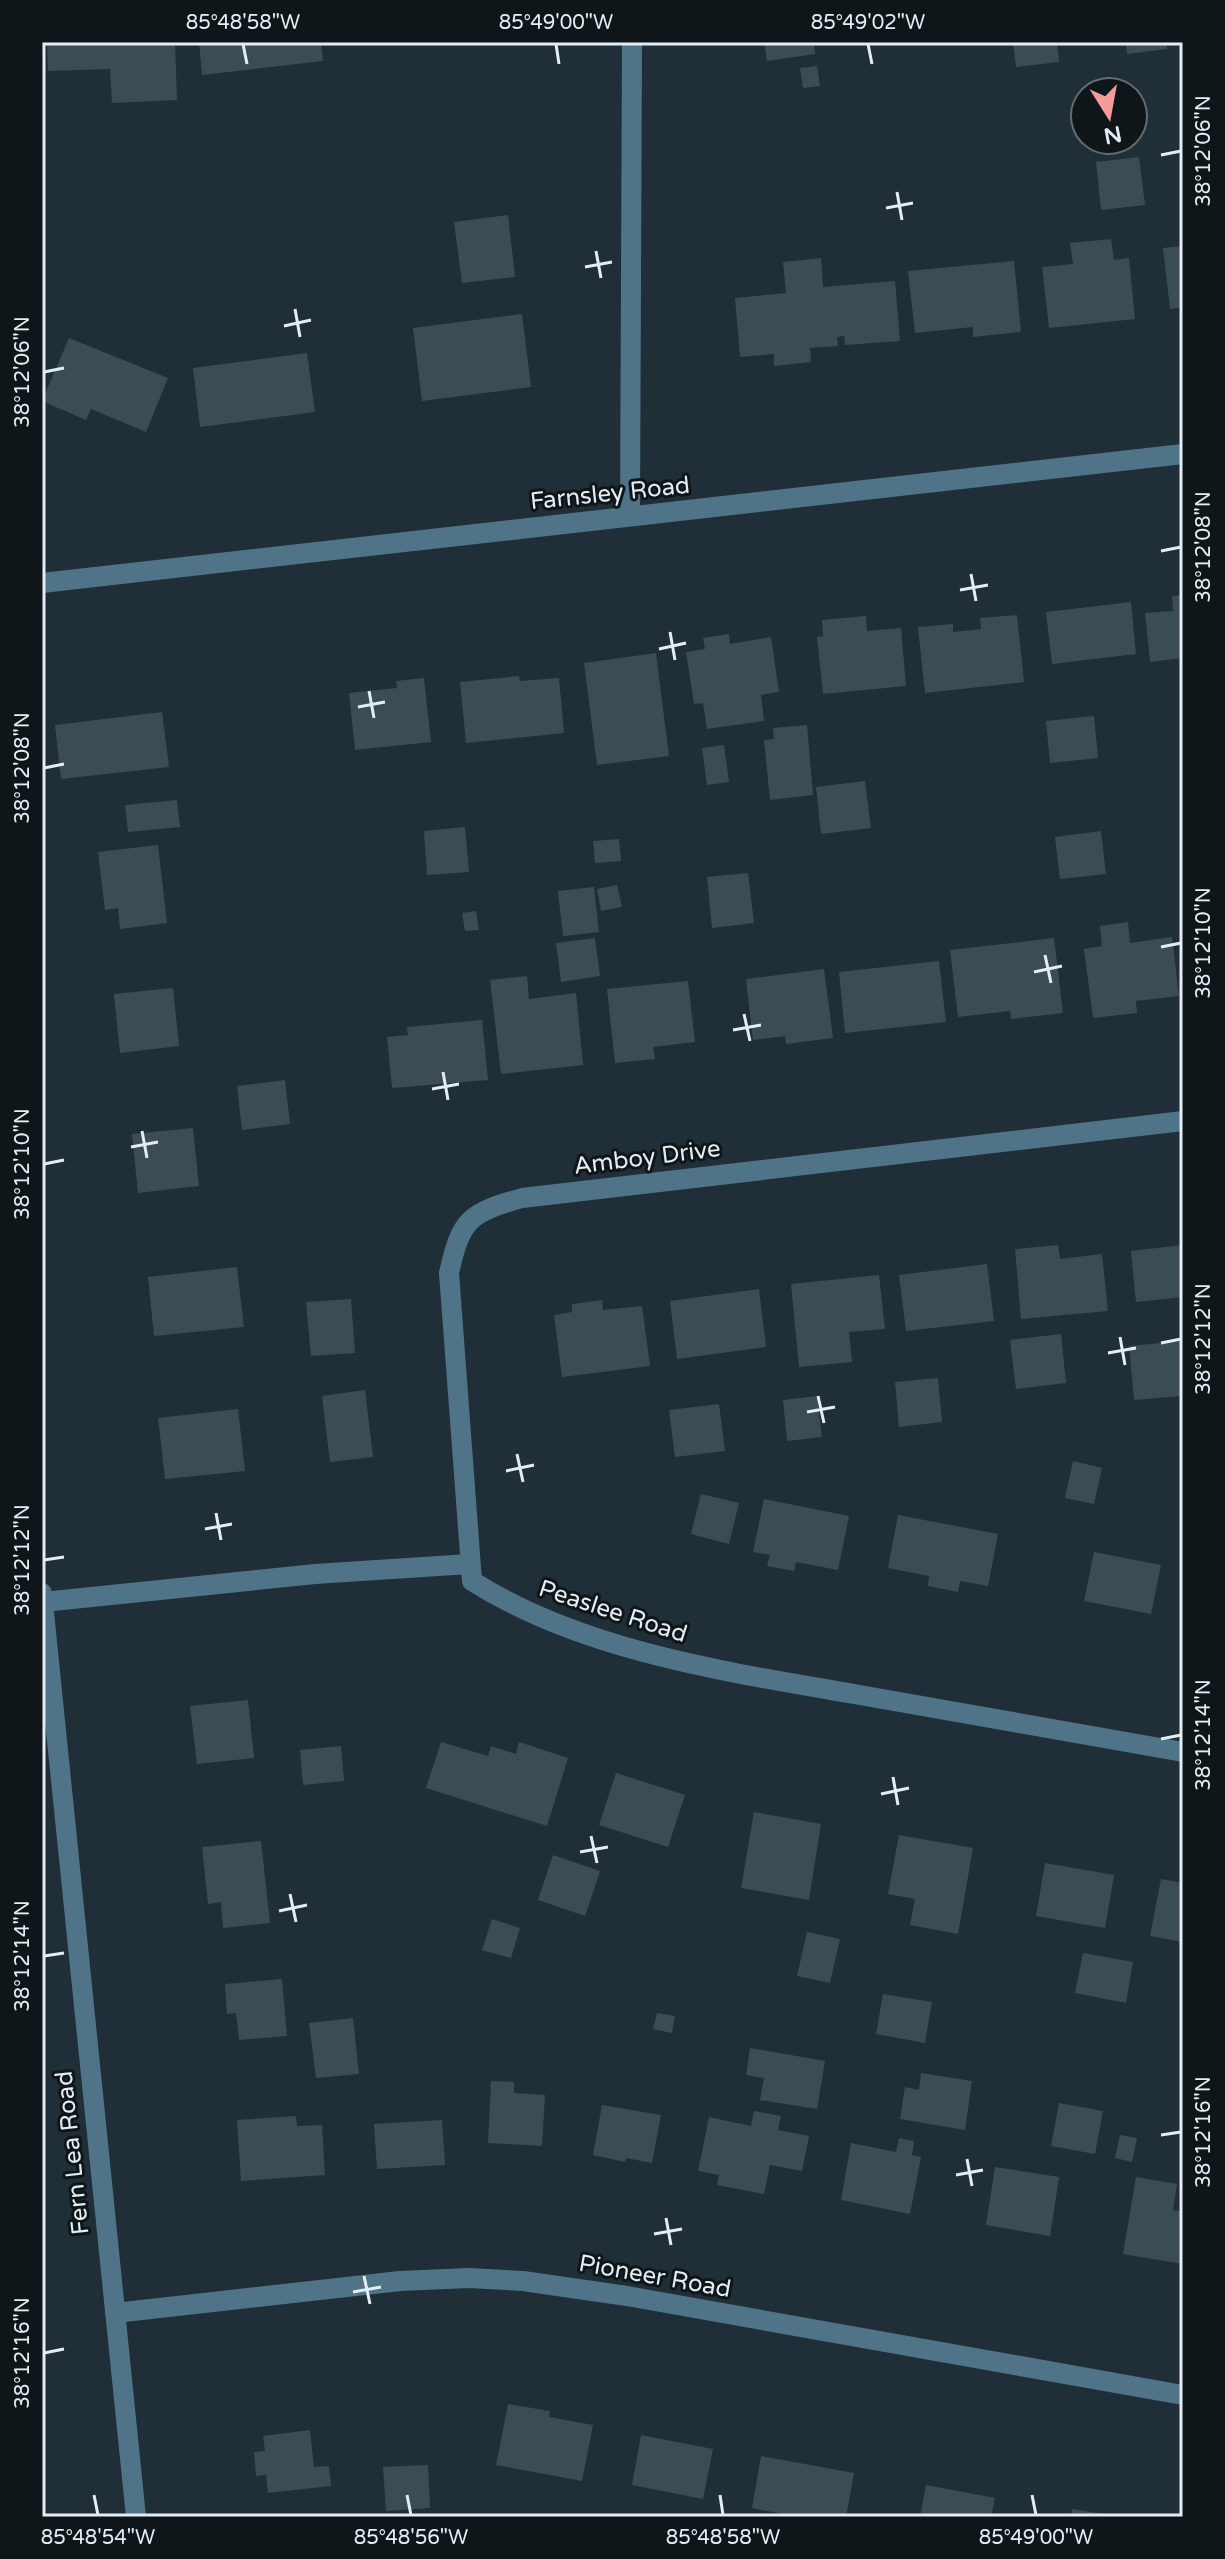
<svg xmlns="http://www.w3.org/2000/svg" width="1225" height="2559" font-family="'Varela Round',sans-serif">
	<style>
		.building { fill: #3c4c55 }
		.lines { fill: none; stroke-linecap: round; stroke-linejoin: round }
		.street { stroke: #4f7488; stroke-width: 20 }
		.ticks { fill: none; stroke: #e4edf3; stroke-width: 3 }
		.labels { text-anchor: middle; stroke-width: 6; stroke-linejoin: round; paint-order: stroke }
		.street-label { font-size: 24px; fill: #e4edf3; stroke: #0f1619 }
		.neatline { fill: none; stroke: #e4edf3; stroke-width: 3 }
		.ticks-label { font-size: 20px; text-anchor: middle; fill: #e4edf3 }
	</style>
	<rect width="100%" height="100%" fill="#202e37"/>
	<path class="building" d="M 47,42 L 175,42 L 177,100 L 112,103 L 110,69 L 48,71 Z
		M 199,42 L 321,42 L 323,61 L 202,75 Z
		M 764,42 L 814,42 L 815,54 L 767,61 Z
		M 1013,42 L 1057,42 L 1059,62 L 1016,67 Z
		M 1126,42 L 1166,42 L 1167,49 L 1127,54 Z
		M 817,66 L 820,86 L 803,88 L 800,68 Z
		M 1139,157 L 1145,205 L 1101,210 L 1096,162 Z
		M 508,215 L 515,277 L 462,283 L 454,222 Z
		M 1111,239 L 1114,260 L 1129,258 L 1135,319 L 1049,328 L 1042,267 L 1073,264 L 1070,243 Z
		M 1183,246 L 1183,307 L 1170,309 L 1163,248 Z
		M 821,258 L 823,287 L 895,281 L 900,341 L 845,345 L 844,336 L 837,337 L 838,346 L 810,348 L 811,362 L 774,366 L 774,354 L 740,357 L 735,298 L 786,293 L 783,262 Z
		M 1014,261 L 1021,332 L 973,337 L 973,327 L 915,333 L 908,271 Z
		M 522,314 L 531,387 L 422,401 L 413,328 Z
		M 69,338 L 168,378 L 146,432 L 91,409 L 86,420 L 42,401 Z
		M 307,353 L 315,412 L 200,427 L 193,368 Z
		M 1183,595 L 1183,658 L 1150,662 L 1145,613 L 1173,611 L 1172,596 Z
		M 1131,602 L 1136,654 L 1052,664 L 1046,612 Z
		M 1017,615 L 1024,682 L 925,693 L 918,627 L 953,624 L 953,632 L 981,629 L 980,618 Z
		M 866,616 L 867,631 L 901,628 L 906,686 L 823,694 L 817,637 L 823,636 L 822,620 Z
		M 729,634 L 730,644 L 771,637 L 779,692 L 761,695 L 764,721 L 707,729 L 703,703 L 694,704 L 686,652 L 705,649 L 703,638 Z
		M 656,653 L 669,756 L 597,765 L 584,663 Z
		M 519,676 L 520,681 L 559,678 L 564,733 L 466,743 L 460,682 Z
		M 424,678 L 431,742 L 355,750 L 349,693 L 397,688 L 396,681 Z
		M 162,712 L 169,767 L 61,779 L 55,725 Z
		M 1094,716 L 1098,758 L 1050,763 L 1046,721 Z
		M 807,725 L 813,795 L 770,800 L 764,740 L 774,739 L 773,728 Z
		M 724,745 L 729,782 L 707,785 L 702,748 Z
		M 865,781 L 871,828 L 821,834 L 816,787 Z
		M 177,800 L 180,827 L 128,832 L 125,805 Z
		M 465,827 L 469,872 L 427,875 L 424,831 Z
		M 1101,831 L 1106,874 L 1060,879 L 1055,837 Z
		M 619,839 L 621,861 L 595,863 L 593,841 Z
		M 158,845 L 167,923 L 120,929 L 118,908 L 105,910 L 98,852 Z
		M 748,873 L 754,923 L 712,928 L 707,877 Z
		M 617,885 L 622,907 L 601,911 L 597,889 Z
		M 594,887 L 599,932 L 563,936 L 558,891 Z
		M 476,911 L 479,930 L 465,931 L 462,913 Z
		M 1128,922 L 1130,943 L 1172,937 L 1179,996 L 1136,1001 L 1137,1013 L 1093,1018 L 1084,949 L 1102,946 L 1100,926 Z
		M 595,938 L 600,976 L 561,982 L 556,943 Z
		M 1054,938 L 1063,1013 L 1011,1019 L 1010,1011 L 958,1017 L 950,950 Z
		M 939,961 L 946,1022 L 845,1033 L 839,972 Z
		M 824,969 L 833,1038 L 786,1044 L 785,1036 L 753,1040 L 746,979 Z
		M 527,976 L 529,999 L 576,993 L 583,1065 L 501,1074 L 490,980 Z
		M 688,981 L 695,1042 L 653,1047 L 655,1059 L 615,1063 L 607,989 Z
		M 173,988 L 179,1046 L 120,1053 L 114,994 Z
		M 482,1020 L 488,1080 L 392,1088 L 387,1037 L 408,1035 L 407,1027 Z
		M 285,1080 L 290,1124 L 242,1130 L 237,1086 Z
		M 193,1128 L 199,1186 L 138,1193 L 132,1134 Z
		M 1058,1245 L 1060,1259 L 1102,1254 L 1108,1311 L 1021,1319 L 1015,1249 Z
		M 1183,1245 L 1183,1297 L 1136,1302 L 1131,1251 Z
		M 987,1264 L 994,1321 L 906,1331 L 899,1275 Z
		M 237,1267 L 244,1327 L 154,1336 L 148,1277 Z
		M 879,1275 L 885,1329 L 849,1332 L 852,1362 L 799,1367 L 791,1284 Z
		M 759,1289 L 766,1347 L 677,1359 L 670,1301 Z
		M 351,1299 L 355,1353 L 311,1356 L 306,1302 Z
		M 602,1300 L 603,1310 L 642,1306 L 650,1366 L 562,1377 L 554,1315 L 572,1312 L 572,1304 Z
		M 1061,1334 L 1066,1383 L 1016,1389 L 1010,1340 Z
		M 1183,1341 L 1183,1396 L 1134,1400 L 1129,1346 Z
		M 938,1378 L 942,1422 L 899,1427 L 895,1382 Z
		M 365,1390 L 373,1457 L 330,1462 L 322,1396 Z
		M 817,1396 L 822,1437 L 787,1441 L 783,1400 Z
		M 719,1404 L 725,1451 L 675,1457 L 669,1410 Z
		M 238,1409 L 245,1471 L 165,1479 L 158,1418 Z
		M 1073,1461 L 1102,1468 L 1094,1504 L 1065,1498 Z
		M 701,1494 L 739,1503 L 729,1544 L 691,1534 Z
		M 764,1499 L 849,1516 L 838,1570 L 796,1562 L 794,1571 L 767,1566 L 770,1555 L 753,1552 Z
		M 898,1515 L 998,1534 L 988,1586 L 960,1581 L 958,1592 L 928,1586 L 929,1576 L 888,1568 Z
		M 1094,1552 L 1161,1565 L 1151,1614 L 1084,1601 Z
		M 248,1700 L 254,1758 L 197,1764 L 190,1706 Z
		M 441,1742 L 488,1756 L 491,1746 L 516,1754 L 519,1742 L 568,1758 L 547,1826 L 426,1788 Z
		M 341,1746 L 344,1781 L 303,1785 L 300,1750 Z
		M 616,1773 L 685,1795 L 668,1847 L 599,1825 Z
		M 754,1812 L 821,1824 L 809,1900 L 741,1888 Z
		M 899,1835 L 973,1848 L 958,1934 L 910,1925 L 915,1899 L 888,1894 Z
		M 261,1841 L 270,1923 L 223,1928 L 221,1902 L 208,1904 L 202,1847 Z
		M 553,1855 L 600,1871 L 585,1916 L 538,1900 Z
		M 1045,1863 L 1114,1875 L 1105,1928 L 1036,1916 Z
		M 1161,1879 L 1183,1883 L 1183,1942 L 1150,1936 Z
		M 492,1919 L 520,1928 L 511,1958 L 482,1950 Z
		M 807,1932 L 840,1939 L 830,1983 L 797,1976 Z
		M 1083,1953 L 1133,1962 L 1126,2003 L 1075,1993 Z
		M 282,1979 L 287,2036 L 239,2040 L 236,2013 L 227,2014 L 225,1984 Z
		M 883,1994 L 932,2002 L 925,2043 L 876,2034 Z
		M 657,2013 L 675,2016 L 672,2033 L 653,2029 Z
		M 353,2018 L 359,2074 L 316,2078 L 309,2023 Z
		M 750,2048 L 825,2061 L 817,2109 L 760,2100 L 764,2078 L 746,2075 Z
		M 921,2073 L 972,2081 L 965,2130 L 900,2119 L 905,2087 L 919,2090 Z
		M 491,2081 L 514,2082 L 514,2093 L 545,2095 L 542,2146 L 488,2143 Z
		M 1059,2103 L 1103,2111 L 1095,2154 L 1051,2146 Z
		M 602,2105 L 661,2115 L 652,2163 L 626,2158 L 625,2162 L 593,2155 Z
		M 754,2111 L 781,2116 L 778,2130 L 809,2136 L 802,2171 L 770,2165 L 764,2194 L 717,2185 L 719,2175 L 698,2171 L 709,2117 L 751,2126 Z
		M 296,2116 L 297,2126 L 322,2125 L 325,2175 L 241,2181 L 237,2120 Z
		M 442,2120 L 445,2165 L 377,2169 L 374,2124 Z
		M 1120,2135 L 1137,2138 L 1132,2162 L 1115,2158 Z
		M 899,2138 L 914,2141 L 912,2155 L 921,2157 L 910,2214 L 841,2200 L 851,2143 L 896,2152 Z
		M 995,2167 L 1059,2177 L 1050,2236 L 986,2225 Z
		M 1136,2177 L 1177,2184 L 1173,2210 L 1183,2212 L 1183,2264 L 1123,2254 Z
		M 508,2404 L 550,2411 L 549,2417 L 593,2425 L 582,2481 L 496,2465 Z
		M 310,2430 L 314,2467 L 329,2466 L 331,2486 L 268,2493 L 266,2475 L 256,2476 L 254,2452 L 265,2451 L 263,2436 Z
		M 641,2435 L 713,2449 L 703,2499 L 632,2485 Z
		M 761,2456 L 854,2473 L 846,2517 L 798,2517 L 752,2508 Z
		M 428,2465 L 430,2508 L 386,2511 L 383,2467 Z
		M 926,2485 L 995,2498 L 991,2517 L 920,2517 Z
		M 1072,2509 L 1110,2515 L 1110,2517 L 1071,2517 Z"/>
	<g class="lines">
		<path class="street" d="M 630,516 L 632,42
			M 42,583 L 1183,454
			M 1183,1121 L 522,1198 C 469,1213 461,1219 449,1273 L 472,1581 C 582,1651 727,1672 854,1694 C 964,1713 1073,1733 1183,1752
			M 42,1593 L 136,2517
			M 43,1602 L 315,1574 L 469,1564
			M 115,2313 L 400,2281 L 469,2278 L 523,2281 L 627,2296 L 1183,2395"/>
	</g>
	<path class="ticks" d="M 243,44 L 247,64M 556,44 L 559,64M 868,44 L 872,64M 1161,155 L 1181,151M 897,192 L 902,220M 886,208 L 913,203M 596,251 L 601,278M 585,267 L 612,262M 295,309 L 300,337M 284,326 L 311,320M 44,372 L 64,368M 1161,551 L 1181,547M 971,574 L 976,601M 960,590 L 988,585M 670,632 L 675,660M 659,649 L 686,643M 369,691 L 374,718M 358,707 L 385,702M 44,768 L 64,764M 1161,947 L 1181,943M 1045,955 L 1051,983M 1034,972 L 1062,966M 744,1014 L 750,1041M 733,1030 L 761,1025M 443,1072 L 448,1100M 432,1089 L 459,1084M 142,1131 L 147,1158M 131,1147 L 158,1142M 44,1164 L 64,1160M 1120,1337 L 1125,1365M 1161,1343 L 1181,1339M 1108,1353 L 1136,1348M 818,1396 L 824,1423M 807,1412 L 835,1407M 517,1454 L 523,1482M 506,1471 L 534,1465M 216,1513 L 221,1540M 205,1529 L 232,1524M 44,1560 L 64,1557M 1161,1739 L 1181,1735M 893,1777 L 898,1805M 881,1794 L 909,1788M 591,1836 L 597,1863M 580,1852 L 608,1847M 290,1894 L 296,1922M 279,1911 L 307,1905M 44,1956 L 64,1953M 1161,2135 L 1181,2132M 967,2159 L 972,2186M 956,2175 L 983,2170M 666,2218 L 671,2245M 654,2234 L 682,2229M 364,2276 L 370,2304M 353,2292 L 381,2287M 44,2353 L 64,2349M 94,2495 L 98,2515M 407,2495 L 411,2515M 720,2495 L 723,2515M 1032,2495 L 1036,2515"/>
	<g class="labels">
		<g class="street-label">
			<text transform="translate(610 493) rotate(-6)" y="8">Farnsley Road</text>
			<text transform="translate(647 1157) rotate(-7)" y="8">Amboy Drive</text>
			<text transform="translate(613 1611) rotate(18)" y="8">Peaslee Road</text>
			<text transform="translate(72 2153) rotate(-96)" y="8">Fern Lea Road</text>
			<text transform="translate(655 2276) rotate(10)" y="8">Pioneer Road</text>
		</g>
	</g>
	<rect width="1225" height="2559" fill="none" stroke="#0f1619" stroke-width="88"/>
	<g transform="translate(1109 116) rotate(169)"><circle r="38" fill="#0f1619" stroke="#646c70" stroke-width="2"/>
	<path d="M0-6L14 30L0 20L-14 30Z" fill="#f59b99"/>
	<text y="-12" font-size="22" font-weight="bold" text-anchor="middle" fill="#e4edf3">N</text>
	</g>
	<rect x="44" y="44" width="1137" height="2471" class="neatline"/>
	<g class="ticks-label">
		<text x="243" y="29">85°48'58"W</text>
		<text x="556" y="29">85°49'00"W</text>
		<text x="868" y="29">85°49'02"W</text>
		<text transform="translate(1203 151) rotate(-90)" y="7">38°12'06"N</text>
		<text transform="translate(22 372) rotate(-90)" y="7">38°12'06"N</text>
		<text transform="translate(1203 547) rotate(-90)" y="7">38°12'08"N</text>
		<text transform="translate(22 768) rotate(-90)" y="7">38°12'08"N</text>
		<text transform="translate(1203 943) rotate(-90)" y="7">38°12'10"N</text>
		<text transform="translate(22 1164) rotate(-90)" y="7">38°12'10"N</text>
		<text transform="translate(1203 1339) rotate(-90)" y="7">38°12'12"N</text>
		<text transform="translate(22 1560) rotate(-90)" y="7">38°12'12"N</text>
		<text transform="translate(1203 1735) rotate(-90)" y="7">38°12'14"N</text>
		<text transform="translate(22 1956) rotate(-90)" y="7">38°12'14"N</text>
		<text transform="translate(1203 2132) rotate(-90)" y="7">38°12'16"N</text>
		<text transform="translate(22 2353) rotate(-90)" y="7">38°12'16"N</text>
		<text x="98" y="2544">85°48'54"W</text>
		<text x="411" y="2544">85°48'56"W</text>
		<text x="723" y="2544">85°48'58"W</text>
		<text x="1036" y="2544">85°49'00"W</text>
	</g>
</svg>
